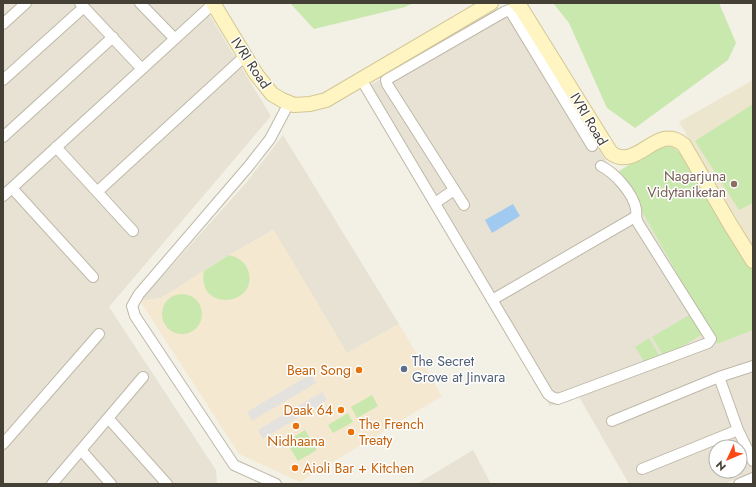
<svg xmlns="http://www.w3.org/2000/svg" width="756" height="487" font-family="Jost,sans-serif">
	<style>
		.residential { fill: #e7e2d3; fill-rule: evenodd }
		.commercial { fill: #f5e8d0 }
		.education { fill: #ece6cf }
		.green { fill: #c9e8ad }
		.parking { fill: #e4e2de }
		.water { fill: #a1caf1 }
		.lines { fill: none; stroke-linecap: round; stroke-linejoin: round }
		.street-casing { stroke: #beb8a8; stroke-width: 12 }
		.secondary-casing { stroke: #d3c795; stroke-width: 16 }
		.street { stroke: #fff; stroke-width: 10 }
		.secondary { stroke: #fff5c3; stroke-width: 14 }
		.education-dot { fill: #8d6e63; stroke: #fff; stroke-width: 1.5 }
		.service-dot { fill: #5c6f8a; stroke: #fff; stroke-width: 1.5 }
		.food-dot { fill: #e8710a; stroke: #fff; stroke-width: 1.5 }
		.labels { text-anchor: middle; stroke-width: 3; stroke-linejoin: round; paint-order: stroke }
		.street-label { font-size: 14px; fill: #454035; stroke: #fff }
		.education-label { font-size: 14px; fill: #785e54; stroke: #fff; text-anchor: end }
		.service-label { font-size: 14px; fill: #4e5e75; stroke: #fff; text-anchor: start }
		.food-label { font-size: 14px; fill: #c56008; stroke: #fff; text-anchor: end }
	</style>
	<rect width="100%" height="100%" fill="#f3f0e5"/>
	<path class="residential" d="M 3,3 L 202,3 L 271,116 L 109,307 L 216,470 L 217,484 L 3,484 Z
		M 510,6 L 614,174 L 619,171 L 717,344 L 753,330 L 753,472 L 724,484 L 629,484 L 578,395 L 550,406 L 367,87 ZM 716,447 L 740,447 L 740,471 L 716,471 Z
		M 283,135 L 399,324 L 347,353 L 273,230 L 229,255 L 161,298 L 140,301 L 246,183 Z
		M 473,450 L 491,484 L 417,484 Z"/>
	<path class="commercial" d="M 274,230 L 347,353 L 399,324 L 442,396 L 300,482 L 239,454 L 140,301 L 161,298 L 229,255 Z"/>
	<path class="education" d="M 753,80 L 753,247 L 679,122 Z"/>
	<path class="green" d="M 290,3 L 413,3 L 405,7 L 314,29 Z
		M 553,3 L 719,3 L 736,43 L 728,60 L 635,128 L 607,108 L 569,23 Z
		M 753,104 L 753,203 L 739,210 L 695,141 Z
		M 663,144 L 674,148 L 681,154 L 753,267 L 753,330 L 717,344 L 619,171 Z
		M 229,255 C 238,257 245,262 248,270 C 260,306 196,313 204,271 Z
		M162 314a20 20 0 1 1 40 0a20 20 0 1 1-40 0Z
		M 691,314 L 703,334 L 664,357 L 652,337 Z
		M 649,338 L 659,355 L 645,363 L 635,347 Z
		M 372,395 L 378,406 L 357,418 L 351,407 Z
		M 348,413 L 353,422 L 333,433 L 328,425 Z
		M 305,430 L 317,450 L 298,461 L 286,442 Z"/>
	<path class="parking" d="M 311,374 L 316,383 L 252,421 L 247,412 Z
		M 322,392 L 327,400 L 263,439 L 258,430 Z"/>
	<path class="water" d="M 513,204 L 520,216 L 492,233 L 485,220 Z"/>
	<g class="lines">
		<g class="street-casing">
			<path id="street" d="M 80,3 L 142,69
				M 140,3 L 175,39
				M 3,24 L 26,3
				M 361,79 L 548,394 L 552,397 L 558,399 L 708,343 L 711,339 L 638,223 C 635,217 637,215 636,209 C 633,193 615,173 601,166
				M 3,80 L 84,7
				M 3,137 L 113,37
				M 56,147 L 133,231
				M 12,188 L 93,277
				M 97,192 L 245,56
				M 3,196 L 213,4
				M 435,203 L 454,190
				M 464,205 L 387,84 L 386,80 L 504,12 L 509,10 L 512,14 L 592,146
				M 492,300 L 635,217
				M 719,377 L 738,430 L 753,461
				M 108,418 L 167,484
				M 612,421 L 719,377 L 753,366
				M 3,444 L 99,334
				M 81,450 L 111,484
				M 642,469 L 738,430
				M 52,484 L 143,377
				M 276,484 L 234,465 L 135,316 L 132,306 L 139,294 L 248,167 L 270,139 L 289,103
				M 739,484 L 753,478"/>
		</g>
		<g class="secondary-casing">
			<path id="secondary" d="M 213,3 L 256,74 L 272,94 L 282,100 L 294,105 L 310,104 L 326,100 L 491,3
				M 516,3 L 521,8 L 611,153 C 638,172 657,121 684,145 L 730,224 L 753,261"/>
		</g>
		<use href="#street" class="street"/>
		<use href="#secondary" class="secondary"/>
	</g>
	<circle class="education-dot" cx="734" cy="184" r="4"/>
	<circle class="service-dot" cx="404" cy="369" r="4"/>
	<g class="food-dot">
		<circle cx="359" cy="370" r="4"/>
		<circle cx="341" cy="410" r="4"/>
		<circle cx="296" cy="426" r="4"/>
		<circle cx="351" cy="432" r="4"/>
		<circle cx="295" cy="468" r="4"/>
	</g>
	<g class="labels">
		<g class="street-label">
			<text transform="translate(251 63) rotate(56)" y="5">IVRI Road</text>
			<text transform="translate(589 119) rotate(59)" y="5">IVRI Road</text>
		</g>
		<g class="education-label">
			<text x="726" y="181">Nagarjuna<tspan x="726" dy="16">Vidytaniketan</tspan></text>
		</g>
		<g class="service-label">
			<text x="412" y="366">The Secret<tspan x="412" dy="16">Grove at Jinvara</tspan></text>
		</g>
		<g class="food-label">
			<text x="351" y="375">Bean Song</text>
			<text x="333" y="415">Daak 64</text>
			<text x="359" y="429" text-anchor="start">The French<tspan x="359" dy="16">Treaty</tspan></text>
			<text x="296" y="446" text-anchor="middle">Nidhaana</text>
			<text x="303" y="473" text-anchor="start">Aioli Bar + Kitchen</text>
		</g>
	</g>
	<rect width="756" height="487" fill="none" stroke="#454035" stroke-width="8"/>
	<g transform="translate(728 459) rotate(226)"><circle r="19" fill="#ffffff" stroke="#b5b3ae"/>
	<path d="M0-3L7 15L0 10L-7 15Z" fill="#fb4814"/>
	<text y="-6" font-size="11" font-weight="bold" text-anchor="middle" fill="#454035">N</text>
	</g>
</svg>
